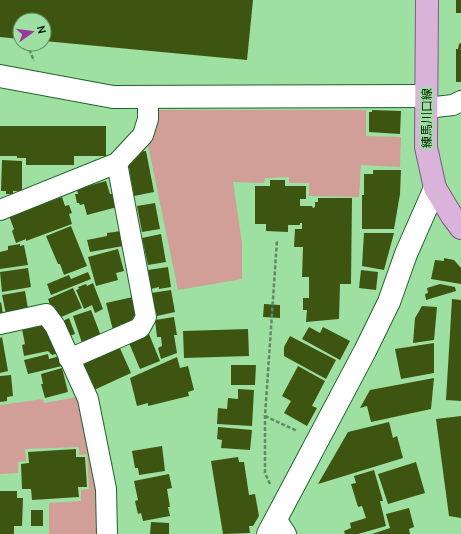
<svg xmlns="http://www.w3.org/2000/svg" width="461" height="534" font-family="Overpass,'Noto Sans JP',sans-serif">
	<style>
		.green { fill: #d19e98 }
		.building { fill: #3e5411 }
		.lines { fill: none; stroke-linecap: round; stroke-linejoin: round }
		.minor-casing { stroke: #21622b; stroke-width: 22 }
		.tertiary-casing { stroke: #21622b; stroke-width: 24 }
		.primary-casing { stroke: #7c5d7e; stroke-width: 24 }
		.path { stroke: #5d8e61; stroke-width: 2.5; stroke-dasharray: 4 2; stroke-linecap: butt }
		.minor { stroke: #fff; stroke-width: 20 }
		.tertiary { stroke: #fff; stroke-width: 22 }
		.primary { stroke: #d9b3d9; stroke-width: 22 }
		.labels { text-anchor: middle; stroke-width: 4; stroke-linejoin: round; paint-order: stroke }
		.street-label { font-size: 12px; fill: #011904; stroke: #9ee0a2 }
	</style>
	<rect width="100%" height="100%" fill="#9ee0a2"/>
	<path class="green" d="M 158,110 L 366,110 L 366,136 L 401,137 L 400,167 L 361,165 L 359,197 L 309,196 L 309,183 L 289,183 L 289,177 L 265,178 L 264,183 L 233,182 L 242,243 L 242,279 L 178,290 L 148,145 C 157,133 157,124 158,110 Z
		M 82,396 L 98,478 L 98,534 L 49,534 L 49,503 L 81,501 L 81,490 L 89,489 L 87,454 L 79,455 L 79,447 L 25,449 L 26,461 L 18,462 L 18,473 L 0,474 L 0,405 L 43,399 L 44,403 Z"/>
	<path class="building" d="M 0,0 L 253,0 L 247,60 L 44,41 L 44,20 L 20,20 L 20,39 L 0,37 Z
		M 456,0 L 461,0 L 461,13 L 456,13 Z
		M 461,43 L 461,82 L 456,82 L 456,49 L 458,49 L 459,44 Z
		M 372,110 L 401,111 L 400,134 L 369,132 L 369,112 L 372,112 Z
		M 0,126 L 106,126 L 106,156 L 74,156 L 74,165 L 26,165 L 26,158 L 17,158 L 17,156 L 0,156 Z
		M 146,151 L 154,192 L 134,196 L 128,162 L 132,162 L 131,157 L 139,156 L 138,152 Z
		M 2,160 L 22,161 L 22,191 L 13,191 L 13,194 L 6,194 L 6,191 L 1,191 Z
		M 373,170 L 401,170 L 400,194 L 394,229 L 362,229 L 362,195 L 364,195 L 364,174 L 373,174 Z
		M 270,180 L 285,180 L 285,186 L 306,186 L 306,199 L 300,199 L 300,206 L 312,206 L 313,208 L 315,207 L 315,202 L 318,202 L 318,198 L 352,198 L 351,284 L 340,284 L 339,319 L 306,322 L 307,310 L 303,310 L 303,298 L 309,298 L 309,277 L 302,277 L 303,247 L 294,247 L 295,229 L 302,229 L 302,223 L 300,223 L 300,225 L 288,225 L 288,232 L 266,231 L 266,224 L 255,224 L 255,186 L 270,186 Z
		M 106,181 L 110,194 L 113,194 L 117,207 L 87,215 L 84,204 L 80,205 L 79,203 L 77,203 L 75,194 L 78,194 L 77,189 Z
		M 62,197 L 65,206 L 69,205 L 72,213 L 69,214 L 72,224 L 26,241 L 26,239 L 16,243 L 12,231 L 14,229 L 9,216 Z
		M 155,203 L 160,229 L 142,232 L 137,206 Z
		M 71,226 L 87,266 L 64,275 L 60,264 L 58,264 L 46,236 Z
		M 121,231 L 123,246 L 90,252 L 87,240 L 107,236 L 107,233 Z
		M 364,233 L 394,233 L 384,270 L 362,266 Z
		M 161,234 L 166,262 L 148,265 L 142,238 Z
		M 20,244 L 20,246 L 24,245 L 28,265 L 0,269 L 0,252 L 8,250 L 8,246 Z
		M 118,249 L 124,271 L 116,273 L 118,280 L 96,286 L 88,257 Z
		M 444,258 L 454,260 L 461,268 L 461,284 L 431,279 L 435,260 L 444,261 Z
		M 168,267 L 171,287 L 159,289 L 159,287 L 151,289 L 148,270 Z
		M 28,268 L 31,287 L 2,292 L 0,272 Z
		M 361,270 L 378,272 L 376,290 L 359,288 Z
		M 88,272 L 91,279 L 51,295 L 47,284 L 69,275 L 71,279 Z
		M 93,283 L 103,309 L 95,313 L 92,305 L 84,309 L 76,290 L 79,289 L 78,287 L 86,284 L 87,286 Z
		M 440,284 L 455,287 L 456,291 L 426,300 L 425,294 L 428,293 L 427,288 Z
		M 73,288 L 82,308 L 59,318 L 54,306 L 51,307 L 48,299 Z
		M 171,290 L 175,312 L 157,316 L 156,312 L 155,313 L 151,293 Z
		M 25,291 L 28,309 L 6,314 L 2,295 Z
		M 133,297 L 137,311 L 130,323 L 119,325 L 120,328 L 113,330 L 106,303 Z
		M 452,299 L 461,300 L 461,401 L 446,400 Z
		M 1,302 L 3,314 L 0,315 L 0,303 Z
		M 264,304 L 280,305 L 280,318 L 263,317 Z
		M 422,306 L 437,307 L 434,340 L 413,343 L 415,318 Z
		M 91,310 L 101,336 L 82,343 L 73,316 Z
		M 174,317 L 177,335 L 174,335 L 177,353 L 161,359 L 158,348 L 162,346 L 161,337 L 157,337 L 155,320 Z
		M 69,318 L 75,334 L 69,336 L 63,321 Z
		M 46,324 L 50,340 L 56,339 L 59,353 L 52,355 L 48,351 L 24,356 L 22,345 L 25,344 L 22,329 Z
		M 309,327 L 320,333 L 323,327 L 350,341 L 340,360 L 302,339 Z
		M 248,329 L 249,356 L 184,358 L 183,331 Z
		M 149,334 L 160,361 L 140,369 L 129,343 Z
		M 290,336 L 336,360 L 326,379 L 284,356 L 284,347 Z
		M 2,337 L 8,371 L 0,373 L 0,338 Z
		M 434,343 L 434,373 L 401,379 L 395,349 Z
		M 119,346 L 131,373 L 94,390 L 83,364 L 85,364 L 84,361 Z
		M 48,354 L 49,359 L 60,356 L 62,366 L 28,374 L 24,360 Z
		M 177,357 L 180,368 L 188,366 L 194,390 L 188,392 L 189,396 L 148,406 L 148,403 L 137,406 L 130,378 Z
		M 231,365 L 256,365 L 255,385 L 231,385 Z
		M 298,366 L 325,381 L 312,406 L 317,408 L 307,426 L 284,413 L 291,401 L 282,396 Z
		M 62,368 L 68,392 L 45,398 L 41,384 L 43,384 L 41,374 Z
		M 11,375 L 13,396 L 7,397 L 7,401 L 0,402 L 0,376 Z
		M 434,378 L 431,409 L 371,422 L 367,406 L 360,408 L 370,390 Z
		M 238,389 L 254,390 L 252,426 L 217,424 L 218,408 L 227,409 L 228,398 L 238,399 Z
		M 461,416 L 461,518 L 449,516 L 436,419 Z
		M 389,422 L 393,438 L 397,436 L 403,458 L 318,484 L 348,432 Z
		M 218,427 L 252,430 L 250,450 L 221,448 L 222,440 L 217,439 Z
		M 162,446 L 165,471 L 139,475 L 138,468 L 135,468 L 132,451 Z
		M 76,449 L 76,457 L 85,457 L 87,487 L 78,487 L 79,497 L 32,500 L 31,489 L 22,489 L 21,464 L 29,463 L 28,452 Z
		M 238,457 L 239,462 L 244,462 L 249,495 L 255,494 L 259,516 L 253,526 L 249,526 L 250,533 L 223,534 L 211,461 Z
		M 416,462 L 425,493 L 388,504 L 378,474 Z
		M 374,470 L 383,501 L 380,501 L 386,526 L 358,534 L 345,534 L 344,531 L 351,528 L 350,523 L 366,518 L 362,506 L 358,507 L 351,484 L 356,483 L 354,476 Z
		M 169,474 L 172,488 L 167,489 L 170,507 L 168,507 L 170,516 L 143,521 L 141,513 L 138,514 L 135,501 L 138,500 L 134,481 Z
		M 0,491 L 17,491 L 17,498 L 23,498 L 22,526 L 14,526 L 14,534 L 0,534 Z
		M 409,508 L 414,527 L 409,529 L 410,534 L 372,534 L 390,528 L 386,514 Z
		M 31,510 L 43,510 L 43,526 L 31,526 Z
		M 151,522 L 169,523 L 169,534 L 150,534 Z"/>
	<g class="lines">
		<g class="minor-casing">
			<path id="minor" d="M 426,108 L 453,105 L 461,101
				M 0,210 L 117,163 L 143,135 L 148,119 L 148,97
				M 0,324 L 46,314 L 55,326 L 88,399 L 106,489 L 107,534
				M 69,359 L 140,328 L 146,317 L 117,163
				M 276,519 L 286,534"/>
		</g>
		<g class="tertiary-casing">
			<path id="tertiary" d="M 0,76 L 113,97 L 426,96
				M 268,534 L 365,351 L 389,302 L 406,254 L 435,188"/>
		</g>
		<g class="primary-casing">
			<path id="primary" d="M 427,0 L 426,147 L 435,188 L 452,216 L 461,228"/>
		</g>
		<path class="path" d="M 27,44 L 34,61
			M 265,416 L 297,431
			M 270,484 L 265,473 L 265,416 L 277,240"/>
		<use href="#minor" class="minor"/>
		<use href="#tertiary" class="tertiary"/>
		<use href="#primary" class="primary"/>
	</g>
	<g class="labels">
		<g class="street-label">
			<text transform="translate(427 118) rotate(-90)" y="4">練馬川口線</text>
		</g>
	</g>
	<g transform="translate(32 32) rotate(76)"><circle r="19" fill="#9ee0a2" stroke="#5f9063"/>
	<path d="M0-3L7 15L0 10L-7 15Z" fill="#9a379d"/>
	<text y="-6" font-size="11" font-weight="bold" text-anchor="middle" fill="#011904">N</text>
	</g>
</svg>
